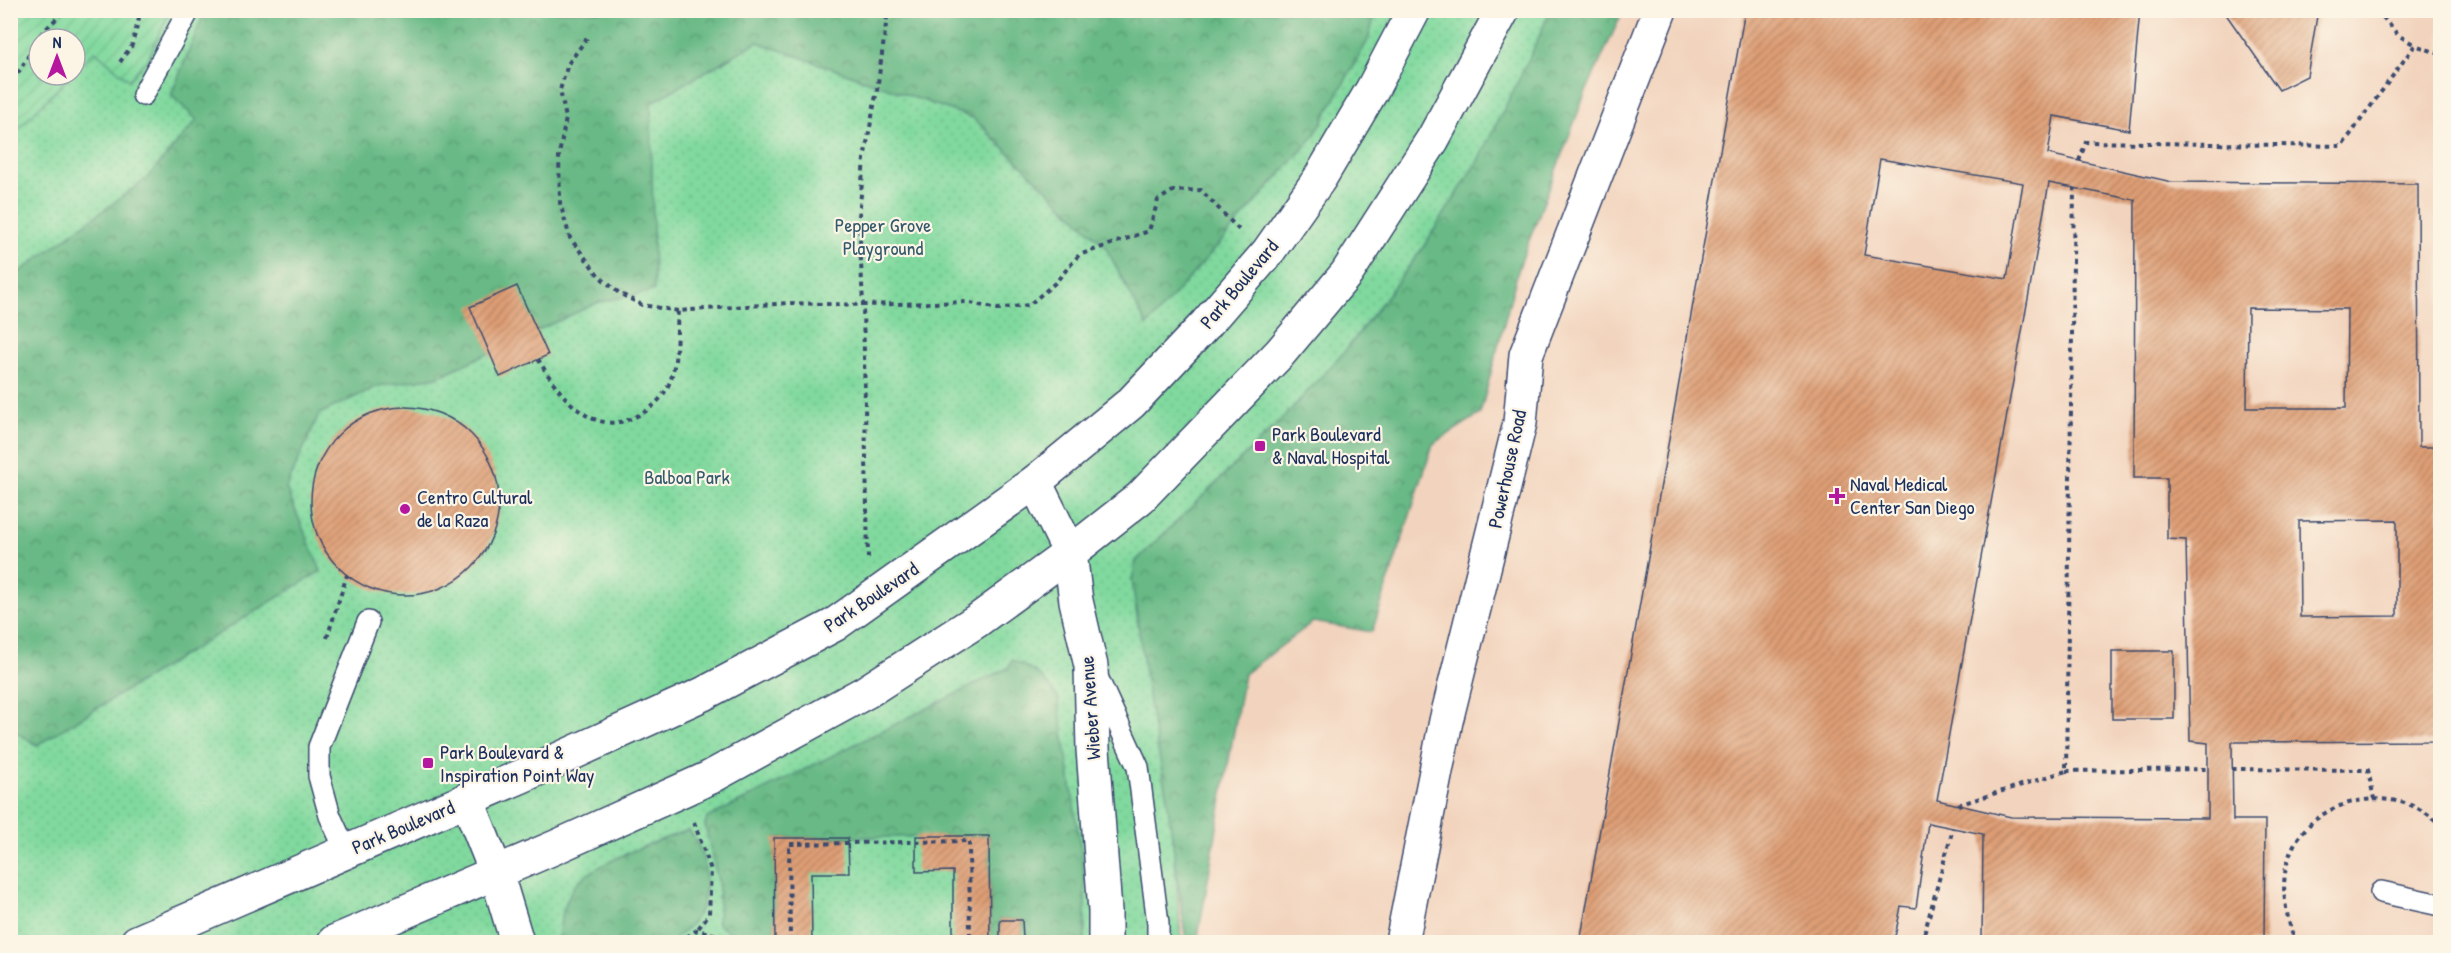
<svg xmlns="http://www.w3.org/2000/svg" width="2451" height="953" font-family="'Patrick Hand',sans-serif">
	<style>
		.built { fill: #f2d4be }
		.grass { fill: url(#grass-dots); stroke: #4e847e; stroke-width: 1.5; fill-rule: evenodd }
		.forest { fill: url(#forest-crowns); stroke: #427472; stroke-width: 1.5; fill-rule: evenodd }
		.garden { fill: url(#garden-furrows); stroke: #4e847e; stroke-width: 1.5 }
		.building { fill: url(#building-hatch); fill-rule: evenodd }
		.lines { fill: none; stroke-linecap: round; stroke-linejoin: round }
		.lane-casing { stroke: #3b4a6d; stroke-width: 24 }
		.street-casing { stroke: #3b4a6d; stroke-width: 36 }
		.primary-casing { stroke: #3b4a6d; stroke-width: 36 }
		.path { stroke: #3b4a6d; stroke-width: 4; stroke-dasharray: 4.5 4.5; stroke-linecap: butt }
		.lane { stroke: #fff; stroke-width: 21 }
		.street { stroke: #fff; stroke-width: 33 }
		.primary { stroke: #fff; stroke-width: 33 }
		.poi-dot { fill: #b5179e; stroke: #fcf5e5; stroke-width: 2 }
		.labels { text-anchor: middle; stroke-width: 4.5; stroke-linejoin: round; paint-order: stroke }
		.park-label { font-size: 20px; fill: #345a6e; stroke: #fcf5e5 }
		.street-label { font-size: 20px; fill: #1b2f5e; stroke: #fcf5e5 }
		.poi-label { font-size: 20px; fill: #1b2f5e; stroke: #fcf5e5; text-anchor: start }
	</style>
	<defs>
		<pattern id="grass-dots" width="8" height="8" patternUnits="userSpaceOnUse" patternTransform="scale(1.5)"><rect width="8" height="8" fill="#80d99e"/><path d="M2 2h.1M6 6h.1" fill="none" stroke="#6ebb8a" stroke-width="1.8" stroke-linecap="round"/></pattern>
		<pattern id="forest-crowns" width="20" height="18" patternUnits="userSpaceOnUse" patternTransform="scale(1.5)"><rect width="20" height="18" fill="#68b985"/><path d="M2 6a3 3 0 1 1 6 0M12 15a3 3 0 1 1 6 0" fill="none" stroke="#559770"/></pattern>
		<pattern id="garden-furrows" width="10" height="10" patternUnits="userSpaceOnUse" patternTransform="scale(1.5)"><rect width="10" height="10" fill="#80d99e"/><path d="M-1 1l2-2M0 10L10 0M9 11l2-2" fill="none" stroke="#6ebb8a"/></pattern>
		<pattern id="building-hatch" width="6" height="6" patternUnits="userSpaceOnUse" patternTransform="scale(1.5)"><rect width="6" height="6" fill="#de9e74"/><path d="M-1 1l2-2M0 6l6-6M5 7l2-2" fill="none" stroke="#b38162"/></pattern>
	</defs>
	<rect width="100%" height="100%" fill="#fcf5e5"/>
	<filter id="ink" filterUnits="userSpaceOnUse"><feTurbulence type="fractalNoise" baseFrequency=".0167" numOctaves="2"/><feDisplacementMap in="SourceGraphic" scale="12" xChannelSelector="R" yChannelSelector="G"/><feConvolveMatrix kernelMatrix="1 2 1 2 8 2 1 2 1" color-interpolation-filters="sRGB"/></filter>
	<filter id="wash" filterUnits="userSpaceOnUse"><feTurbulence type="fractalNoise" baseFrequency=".008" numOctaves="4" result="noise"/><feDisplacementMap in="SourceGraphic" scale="24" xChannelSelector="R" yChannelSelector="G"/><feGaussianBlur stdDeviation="1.35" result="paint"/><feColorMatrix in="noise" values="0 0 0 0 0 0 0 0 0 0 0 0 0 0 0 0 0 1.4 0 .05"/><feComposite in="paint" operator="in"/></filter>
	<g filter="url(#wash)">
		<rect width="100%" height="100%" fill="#f3e1c4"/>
		<path class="built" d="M 1555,11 L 2440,11 L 2440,942 L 1181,942 L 1172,819 Z"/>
		<path class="grass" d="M 10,11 L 1555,11 L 1172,819 L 1181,942 L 11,942 ZM 39,39 L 75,39 L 75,75 L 39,75 Z"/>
		<path class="forest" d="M 205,11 L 1376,11 L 1368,40 L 1314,136 L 1147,326 L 1105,246 L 973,118 L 757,42 L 651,103 L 654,291 L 599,302 L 437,377 L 378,386 L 319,414 L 286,488 L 321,571 L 37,745 L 11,729 L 10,279 L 146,179 L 197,120 L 171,95 Z
			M 1550,11 L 1623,11 L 1585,94 L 1519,267 L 1480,414 L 1433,444 L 1372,632 L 1313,622 L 1244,674 L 1197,942 L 1186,942 L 1167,798 L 1149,703 L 1132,580 L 1136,561 L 1282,419 L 1346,350 L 1422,249 L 1478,161 L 1529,59 Z
			M 1012,660 C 1037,671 1042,675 1058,698 L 1085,878 L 1085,942 L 990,942 L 989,836 L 775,838 L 775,942 C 758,942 730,937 718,924 L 719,885 L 705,825 L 707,818 L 1008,668 ZM 1000,920 L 1022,920 L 1022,939 L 1000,939 Z
			M 689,830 C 707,853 713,893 695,919 C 690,928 679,934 672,942 L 558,942 C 559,924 565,895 579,881 C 603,860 659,840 689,830 Z"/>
		<path class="garden" d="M 11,10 L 170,10 L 170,11 L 148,58 L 129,80 L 95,51 L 75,71 L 75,39 L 39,39 L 39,75 L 71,75 L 22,125 L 11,132 Z"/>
		<g id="blocks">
			<path class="building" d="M 1745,10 L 2140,10 L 2129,130 L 2054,116 L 2048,154 L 2172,182 L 2418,184 L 2419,447 L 2440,447 L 2440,741 L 2232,742 L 2233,820 L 2265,820 L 2264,942 L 1982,942 L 1983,834 L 1928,823 L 1916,908 L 1901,906 L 1894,942 L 1580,942 ZM 1880,159 L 2023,183 L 2007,279 L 1864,255 ZM 2049,183 L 2135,200 L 2134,478 L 2167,478 L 2167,539 L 2186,540 L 2190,741 L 2208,743 L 2208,818 L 2011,817 L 1937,800 ZM 2248,308 L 2347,309 L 2346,408 L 2247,408 ZM 2397,520 L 2397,616 L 2300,617 L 2299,521 Z
				M 2223,10 L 2318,10 L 2307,76 L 2279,90 Z
				M 517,286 L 548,355 L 500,377 L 470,307 Z
				M311 501a94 94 0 1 1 188 0a94 94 0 1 1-188 0Z
				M 2112,651 L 2174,651 L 2174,719 L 2112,719 Z
				M 916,836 L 989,836 L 990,942 L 953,942 L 953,871 L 916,872 Z
				M 774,838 L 848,838 L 849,873 L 811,873 L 812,942 L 775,942 Z
				M 1000,920 L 1022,920 L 1023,939 L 1000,939 Z"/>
		</g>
	</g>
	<g filter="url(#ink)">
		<use href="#blocks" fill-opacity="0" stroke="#3b4a6d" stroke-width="1.5"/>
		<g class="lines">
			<g class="lane-casing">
				<path id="lane" d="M 143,95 L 189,10
					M 1097,677 L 1138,767 L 1158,923 L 1158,942
					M 346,851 L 330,816 L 319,776 L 319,747 L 368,622
					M 2381,892 L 2440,905"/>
			</g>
			<g class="street-casing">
				<path id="street" d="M 1035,482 L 1070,553 L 1076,601 L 1091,666 L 1093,749 L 1105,911 L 1105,942
					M 467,799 L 496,872 L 517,942
					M 1402,942 L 1446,721 L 1520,423 L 1526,355 L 1660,10"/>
			</g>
			<g class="primary-casing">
				<path id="primary" d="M 137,942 L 522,776 L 703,694 L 834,625 L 1035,482 L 1131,403 L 1206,324 L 1268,252 L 1320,178 L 1372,90 L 1414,10
					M 334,942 L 558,846 L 709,778 L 866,692 L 978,620 L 1070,553 L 1140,498 L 1280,353 L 1347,273 L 1433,139 L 1503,10"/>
			</g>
			<path class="path" d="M 2377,10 L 2398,35 L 2415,45
				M 587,38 L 568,64 L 560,90 L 566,118 L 559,155 L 560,203 L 570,238 L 599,276 L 619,293 L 642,305 L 678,311 L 789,303 L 863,305 L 966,302 L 998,309 L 1029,305 L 1055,283 L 1079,255 L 1149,231 L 1158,200 L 1173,191 L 1201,190 L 1241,232
				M 120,62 L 132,45 L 141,10
				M 10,79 L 20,70 L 41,34 L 65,10
				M 2079,161 L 2086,142 L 2342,146 L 2415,45 L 2440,54
				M 538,359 C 559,394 591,440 637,416 C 652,409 662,399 669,384 C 678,363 676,334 678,311
				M 868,558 L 863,305 L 859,217 L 864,159 L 877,90 L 888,10
				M 327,638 L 347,575
				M 2232,769 L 2368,770 L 2374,799
				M 2066,771 L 2208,769
				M 1958,805 L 2066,771 L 2074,188
				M 694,822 L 711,870 L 709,914 L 697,930
				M 679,942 L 697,930 L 746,942
				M 790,942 L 789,844 L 969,841 L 970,942
				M 1922,942 L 1953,828
				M 2298,942 L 2294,939 C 2284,908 2278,876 2294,845 C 2321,794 2402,783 2440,825"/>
			<use href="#lane" class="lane"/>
			<use href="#street" class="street"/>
			<use href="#primary" class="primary"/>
		</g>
	</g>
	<g class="poi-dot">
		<rect x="1254" y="440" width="12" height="12" rx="3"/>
		<path d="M1834 487h6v6h6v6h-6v6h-6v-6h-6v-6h6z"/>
		<circle cx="405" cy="509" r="6"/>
		<rect x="422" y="757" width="12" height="12" rx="3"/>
	</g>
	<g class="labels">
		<g class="park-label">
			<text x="883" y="232">Pepper Grove<tspan x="883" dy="23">Playground</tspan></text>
			<text x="687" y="484">Balboa Park</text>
		</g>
		<g class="street-label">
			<text transform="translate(1239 284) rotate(-50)" y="7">Park Boulevard</text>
			<text transform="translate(1507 469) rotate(-78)" y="7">Powerhouse Road</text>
			<text transform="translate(871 597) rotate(-34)" y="7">Park Boulevard</text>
			<text transform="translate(1090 708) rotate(-94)" y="7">Wieber Avenue</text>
			<text transform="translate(403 827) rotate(-23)" y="7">Park Boulevard</text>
		</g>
		<g class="poi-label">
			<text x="1272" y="441">Park Boulevard<tspan x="1272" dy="23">&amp; Naval Hospital</tspan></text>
			<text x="1850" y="491">Naval Medical<tspan x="1850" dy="23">Center San Diego</tspan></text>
			<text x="417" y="504">Centro Cultural<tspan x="417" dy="23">de la Raza</tspan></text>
			<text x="440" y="759">Park Boulevard &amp;<tspan x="440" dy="23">Inspiration Point Way</tspan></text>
		</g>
	</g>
	<rect width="2451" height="953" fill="none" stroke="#fcf5e5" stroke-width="36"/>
	<g transform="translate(57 57)"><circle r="28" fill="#fcf5e5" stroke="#a2a6af" stroke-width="1.5"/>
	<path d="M0-4.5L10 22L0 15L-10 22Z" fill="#b5179e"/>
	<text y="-9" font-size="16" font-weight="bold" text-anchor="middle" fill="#1b2f5e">N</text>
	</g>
</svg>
